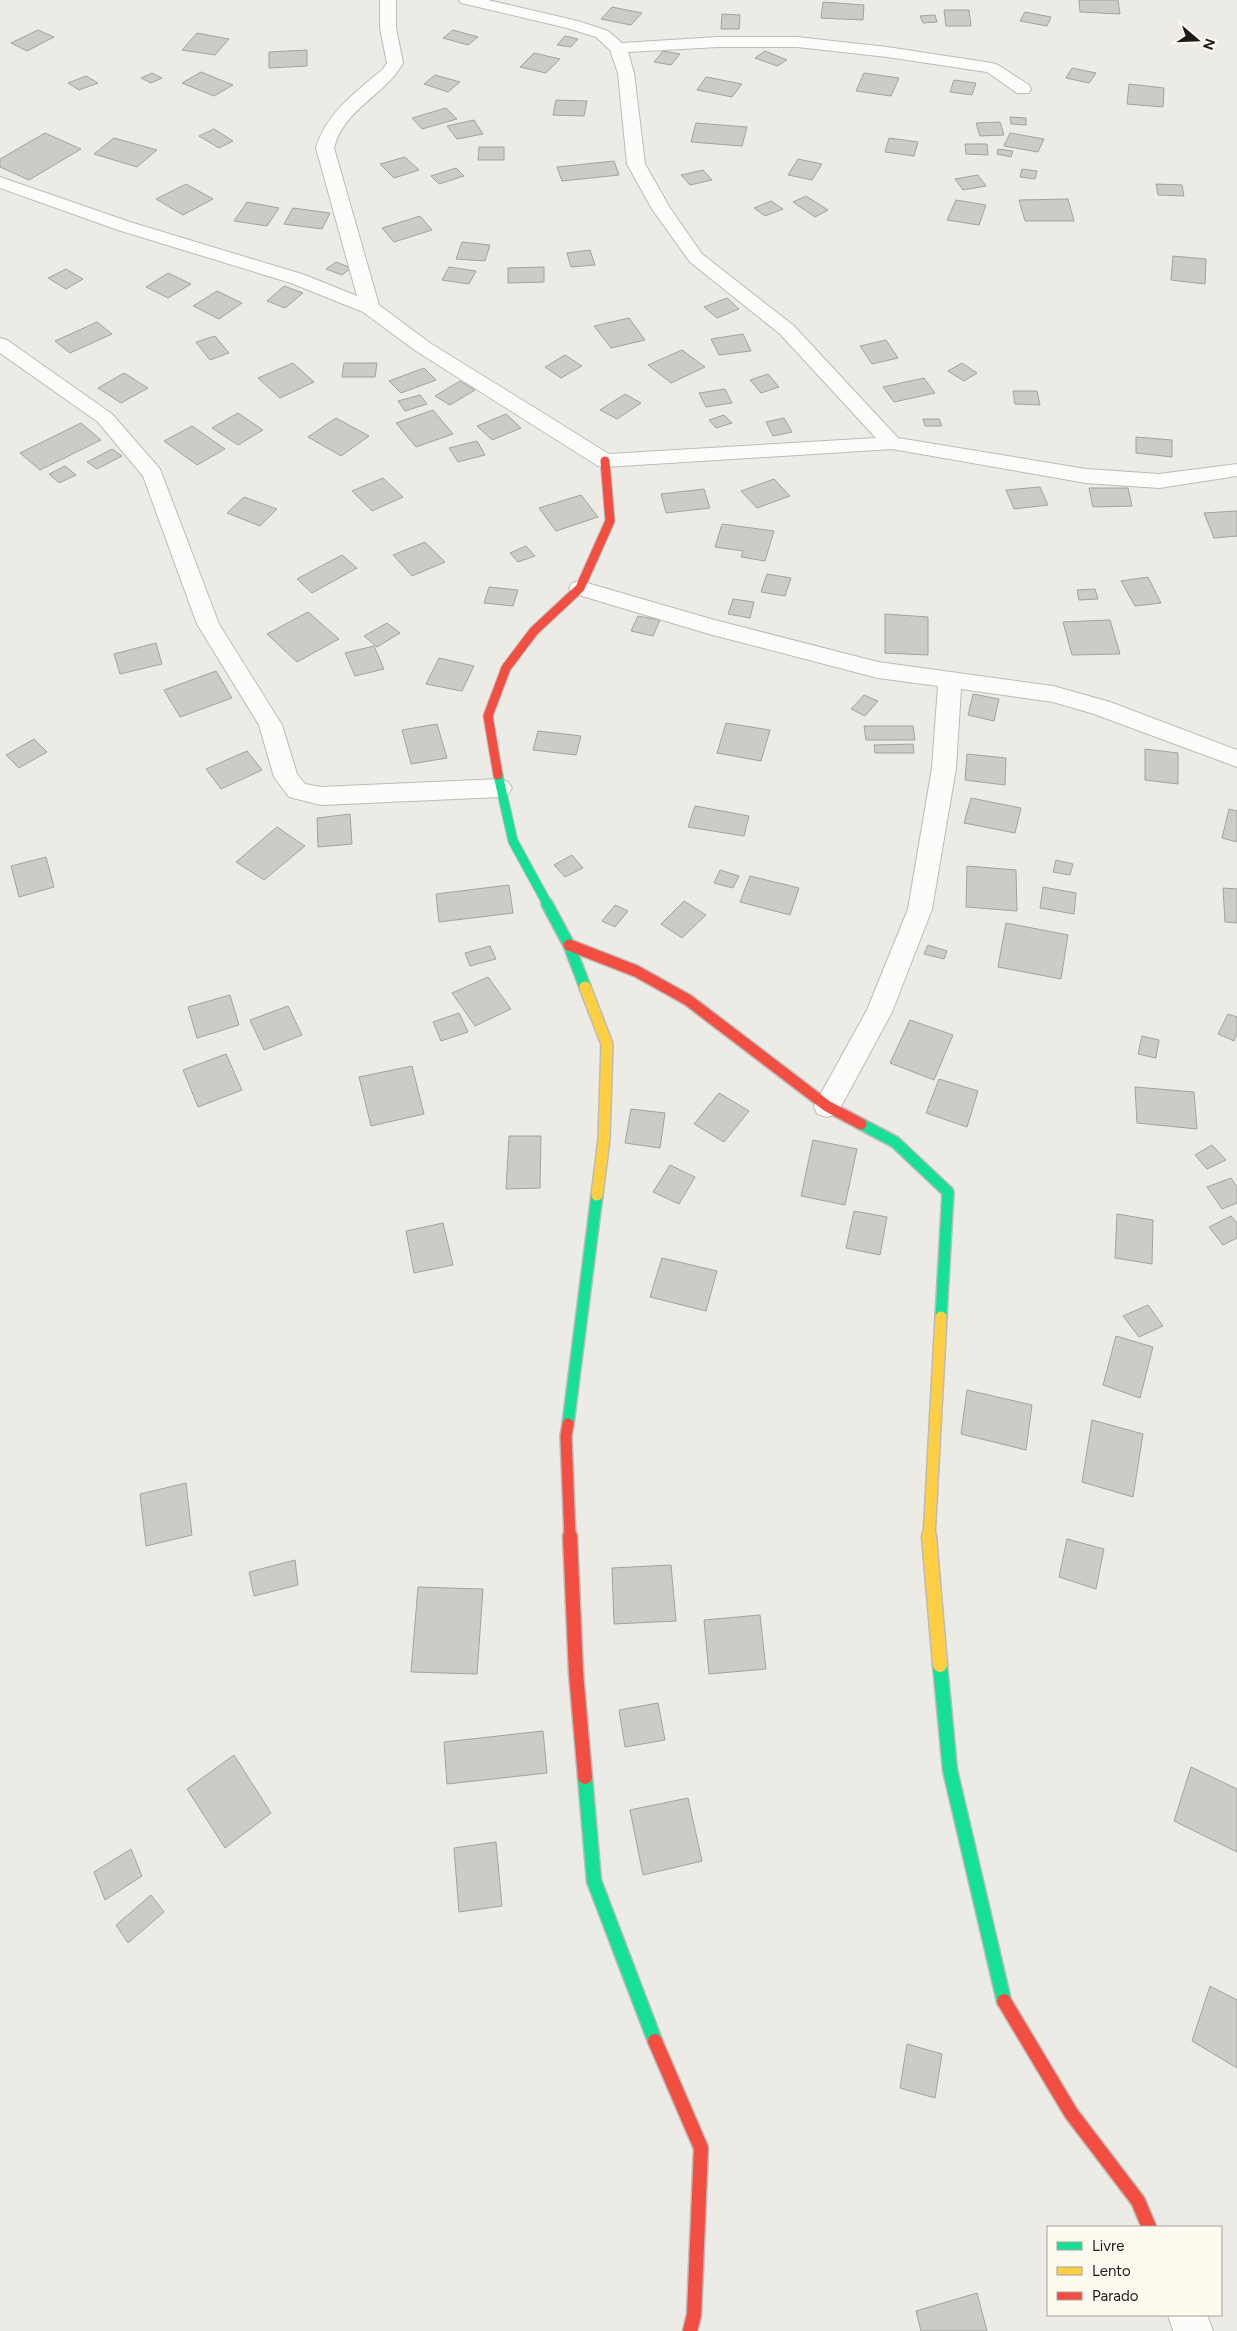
<svg xmlns="http://www.w3.org/2000/svg" width="1237" height="2331" font-family="Figtree,sans-serif">
	<style>
		.building { fill: #cdcbc7; stroke: #a3a29e }
		.lines { fill: none; stroke-linecap: round; stroke-linejoin: round }
		.street-casing { stroke: #bcbbb7; stroke-width: 2 }
		.fast-far2-casing { stroke: #bcbbb7; stroke-width: 11 }
		.fast-far1-casing { stroke: #bcbbb7; stroke-width: 14 }
		.fast-casing { stroke: #bcbbb7; stroke-width: 17 }
		.slow-far1-casing { stroke: #bcbbb7; stroke-width: 14 }
		.slow-casing { stroke: #bcbbb7; stroke-width: 17 }
		.jam-far2-casing { stroke: #bcbbb7; stroke-width: 11 }
		.jam-far1-casing { stroke: #bcbbb7; stroke-width: 14 }
		.jam-casing { stroke: #bcbbb7; stroke-width: 17 }
		.street { fill: #fcfcfb; fill-rule: evenodd }
		.fast-far2 { stroke: #16e098; stroke-width: 9 }
		.fast-far1 { stroke: #16e098; stroke-width: 11 }
		.fast { stroke: #16e098; stroke-width: 14 }
		.slow-far1 { stroke: #ffcf43; stroke-width: 11 }
		.slow { stroke: #ffcf43; stroke-width: 14 }
		.jam-far2 { stroke: #f24e42; stroke-width: 9 }
		.jam-far1 { stroke: #f24e42; stroke-width: 11 }
		.jam { stroke: #f24e42; stroke-width: 14 }
	</style>
	<rect width="100%" height="100%" fill="#ecebe6"/>
	<path class="building" d="M 1079,0 L 1118,0 L 1120,14 L 1080,12 Z
		M 823,2 L 864,5 L 863,20 L 821,18 Z
		M 612,7 L 642,13 L 631,25 L 601,19 Z
		M 944,10 L 969,10 L 971,26 L 946,26 Z
		M 1025,12 L 1051,17 L 1047,26 L 1020,21 Z
		M 722,14 L 740,15 L 739,29 L 721,29 Z
		M 935,15 L 937,22 L 923,23 L 920,16 Z
		M 38,30 L 54,37 L 27,51 L 11,43 Z
		M 453,30 L 478,37 L 468,45 L 443,38 Z
		M 197,33 L 229,39 L 215,55 L 182,50 Z
		M 565,36 L 578,39 L 571,47 L 557,45 Z
		M 307,50 L 307,66 L 269,68 L 269,52 Z
		M 663,51 L 680,54 L 671,65 L 654,62 Z
		M 765,51 L 787,60 L 777,66 L 755,58 Z
		M 534,53 L 560,59 L 546,73 L 520,67 Z
		M 1072,68 L 1096,73 L 1089,83 L 1066,78 Z
		M 201,72 L 233,85 L 214,96 L 182,83 Z
		M 152,73 L 162,78 L 151,83 L 141,78 Z
		M 864,73 L 899,78 L 891,96 L 856,91 Z
		M 435,75 L 460,82 L 448,92 L 424,84 Z
		M 86,76 L 98,83 L 79,90 L 68,83 Z
		M 706,77 L 742,84 L 732,97 L 697,90 Z
		M 954,80 L 976,83 L 972,95 L 950,92 Z
		M 1129,84 L 1164,88 L 1163,107 L 1127,104 Z
		M 556,100 L 587,101 L 584,116 L 553,115 Z
		M 446,108 L 457,119 L 422,129 L 412,118 Z
		M 1010,117 L 1026,118 L 1026,125 L 1011,124 Z
		M 474,120 L 483,134 L 457,139 L 447,126 Z
		M 1000,122 L 1004,135 L 980,136 L 976,123 Z
		M 696,123 L 747,127 L 742,146 L 691,142 Z
		M 214,129 L 233,141 L 219,148 L 199,136 Z
		M 45,133 L 81,149 L 29,180 L 0,167 L 0,159 Z
		M 1010,133 L 1044,139 L 1038,152 L 1004,146 Z
		M 114,138 L 157,150 L 137,167 L 94,154 Z
		M 889,138 L 918,142 L 914,156 L 885,152 Z
		M 965,144 L 987,144 L 988,155 L 966,154 Z
		M 479,147 L 504,147 L 504,160 L 478,160 Z
		M 998,149 L 1013,151 L 1011,157 L 997,154 Z
		M 405,157 L 419,170 L 394,178 L 380,164 Z
		M 798,159 L 822,164 L 812,180 L 788,175 Z
		M 614,161 L 619,175 L 562,181 L 557,167 Z
		M 456,168 L 464,176 L 439,184 L 431,176 Z
		M 1022,169 L 1037,171 L 1035,179 L 1020,177 Z
		M 703,170 L 712,180 L 690,185 L 681,175 Z
		M 978,175 L 986,186 L 963,190 L 955,179 Z
		M 186,184 L 213,199 L 183,215 L 156,199 Z
		M 1156,184 L 1182,185 L 1184,196 L 1158,195 Z
		M 806,196 L 828,210 L 815,217 L 793,202 Z
		M 1068,199 L 1074,221 L 1025,221 L 1019,200 Z
		M 956,200 L 986,205 L 979,225 L 947,220 Z
		M 771,201 L 783,209 L 765,216 L 754,208 Z
		M 247,202 L 279,208 L 267,226 L 234,221 Z
		M 293,208 L 330,213 L 322,229 L 284,224 Z
		M 420,216 L 432,230 L 394,242 L 382,228 Z
		M 462,242 L 490,245 L 485,261 L 456,259 Z
		M 590,250 L 595,265 L 571,267 L 567,253 Z
		M 1173,256 L 1206,259 L 1205,284 L 1171,280 Z
		M 336,262 L 351,268 L 342,275 L 326,269 Z
		M 449,267 L 476,271 L 469,284 L 442,280 Z
		M 544,267 L 544,282 L 508,283 L 508,268 Z
		M 66,269 L 83,279 L 66,289 L 48,278 Z
		M 168,273 L 191,284 L 168,298 L 146,287 Z
		M 284,286 L 303,293 L 285,308 L 267,301 Z
		M 217,291 L 242,303 L 219,319 L 193,306 Z
		M 727,298 L 739,309 L 717,318 L 704,307 Z
		M 629,318 L 645,340 L 611,348 L 594,326 Z
		M 97,322 L 112,334 L 70,353 L 55,341 Z
		M 743,334 L 751,351 L 719,355 L 711,339 Z
		M 215,336 L 229,353 L 210,360 L 196,342 Z
		M 886,340 L 898,358 L 872,364 L 860,346 Z
		M 682,350 L 705,367 L 671,383 L 648,365 Z
		M 565,355 L 582,366 L 561,378 L 545,367 Z
		M 293,363 L 314,382 L 280,398 L 258,378 Z
		M 344,363 L 377,363 L 375,377 L 342,377 Z
		M 962,363 L 977,373 L 964,381 L 948,371 Z
		M 424,368 L 436,380 L 401,393 L 389,381 Z
		M 124,373 L 148,388 L 121,403 L 98,388 Z
		M 768,374 L 779,387 L 761,393 L 750,380 Z
		M 924,378 L 935,393 L 894,402 L 883,387 Z
		M 460,381 L 475,390 L 450,405 L 435,396 Z
		M 725,389 L 732,403 L 706,407 L 699,393 Z
		M 1013,391 L 1037,391 L 1040,405 L 1015,404 Z
		M 625,394 L 641,403 L 617,419 L 600,410 Z
		M 420,395 L 427,404 L 405,411 L 398,401 Z
		M 433,410 L 453,434 L 416,447 L 396,423 Z
		M 238,413 L 263,430 L 238,445 L 212,428 Z
		M 506,414 L 521,428 L 492,440 L 477,426 Z
		M 724,415 L 732,423 L 716,428 L 709,420 Z
		M 336,418 L 369,436 L 341,456 L 308,437 Z
		M 784,418 L 792,432 L 773,436 L 766,422 Z
		M 923,419 L 939,419 L 942,426 L 925,426 Z
		M 81,423 L 101,440 L 40,470 L 20,453 Z
		M 192,426 L 225,449 L 197,465 L 164,441 Z
		M 1136,437 L 1172,440 L 1172,457 L 1136,453 Z
		M 477,441 L 485,455 L 458,462 L 449,448 Z
		M 112,449 L 122,456 L 97,469 L 87,462 Z
		M 65,466 L 76,475 L 59,483 L 49,474 Z
		M 383,478 L 403,497 L 372,511 L 352,491 Z
		M 774,479 L 790,496 L 757,508 L 741,491 Z
		M 1040,487 L 1048,505 L 1014,509 L 1006,490 Z
		M 1089,488 L 1128,488 L 1132,506 L 1093,507 Z
		M 704,489 L 710,508 L 666,513 L 661,494 Z
		M 581,495 L 598,517 L 556,531 L 539,508 Z
		M 244,497 L 277,509 L 260,526 L 227,513 Z
		M 1237,511 L 1237,536 L 1214,538 L 1204,513 Z
		M 722,524 L 774,531 L 765,561 L 741,557 L 743,551 L 715,547 Z
		M 425,542 L 445,562 L 412,576 L 393,555 Z
		M 526,546 L 535,556 L 518,562 L 510,553 Z
		M 342,555 L 357,568 L 312,593 L 297,579 Z
		M 767,574 L 791,578 L 785,596 L 761,592 Z
		M 1148,577 L 1161,603 L 1135,606 L 1121,581 Z
		M 489,587 L 518,590 L 513,606 L 484,603 Z
		M 1095,589 L 1098,599 L 1079,600 L 1077,590 Z
		M 733,599 L 754,602 L 750,618 L 728,614 Z
		M 308,612 L 339,639 L 297,662 L 267,634 Z
		M 885,614 L 928,617 L 928,655 L 885,653 Z
		M 638,616 L 660,620 L 653,636 L 631,631 Z
		M 1110,620 L 1120,654 L 1072,655 L 1063,622 Z
		M 387,623 L 400,633 L 377,647 L 364,636 Z
		M 156,643 L 162,664 L 120,674 L 114,654 Z
		M 374,646 L 384,669 L 355,676 L 345,653 Z
		M 439,658 L 474,666 L 462,691 L 426,684 Z
		M 216,671 L 232,698 L 180,717 L 164,690 Z
		M 973,694 L 999,699 L 994,721 L 968,715 Z
		M 864,695 L 878,701 L 865,716 L 851,709 Z
		M 726,723 L 770,730 L 761,761 L 717,753 Z
		M 437,724 L 447,758 L 411,764 L 402,730 Z
		M 864,726 L 913,726 L 915,740 L 866,740 Z
		M 538,731 L 581,736 L 576,755 L 533,750 Z
		M 34,739 L 47,752 L 19,768 L 6,755 Z
		M 913,744 L 914,753 L 875,753 L 874,745 Z
		M 1145,749 L 1178,753 L 1178,784 L 1145,780 Z
		M 247,751 L 262,770 L 221,789 L 206,769 Z
		M 967,754 L 1006,758 L 1005,785 L 965,780 Z
		M 971,798 L 1021,808 L 1015,833 L 964,823 Z
		M 695,806 L 749,816 L 744,836 L 688,827 Z
		M 1229,809 L 1237,811 L 1237,842 L 1222,838 Z
		M 350,814 L 352,844 L 318,847 L 317,818 Z
		M 277,827 L 305,846 L 264,880 L 236,862 Z
		M 572,855 L 583,868 L 565,877 L 554,865 Z
		M 46,857 L 54,887 L 19,897 L 11,866 Z
		M 1056,860 L 1073,864 L 1070,875 L 1053,872 Z
		M 967,866 L 1016,870 L 1017,911 L 966,907 Z
		M 720,870 L 739,876 L 733,888 L 714,883 Z
		M 750,876 L 799,888 L 790,915 L 740,902 Z
		M 509,885 L 513,913 L 439,922 L 436,894 Z
		M 1043,887 L 1076,893 L 1074,914 L 1040,908 Z
		M 1223,888 L 1237,889 L 1237,923 L 1225,922 Z
		M 684,901 L 706,915 L 682,938 L 661,924 Z
		M 615,905 L 628,911 L 615,927 L 602,921 Z
		M 1006,923 L 1068,935 L 1061,979 L 998,967 Z
		M 928,945 L 947,951 L 944,959 L 924,954 Z
		M 490,946 L 496,959 L 470,966 L 465,953 Z
		M 488,977 L 511,1009 L 475,1026 L 452,993 Z
		M 230,995 L 239,1025 L 197,1038 L 188,1007 Z
		M 288,1006 L 302,1035 L 264,1050 L 250,1020 Z
		M 459,1013 L 468,1032 L 441,1041 L 433,1022 Z
		M 1228,1014 L 1237,1017 L 1237,1034 L 1234,1041 L 1218,1034 Z
		M 910,1020 L 953,1035 L 934,1080 L 890,1063 Z
		M 1142,1036 L 1159,1040 L 1156,1058 L 1138,1054 Z
		M 226,1054 L 242,1090 L 198,1107 L 183,1070 Z
		M 412,1066 L 424,1114 L 371,1126 L 359,1077 Z
		M 939,1079 L 978,1091 L 967,1127 L 926,1113 Z
		M 1135,1087 L 1194,1092 L 1197,1129 L 1137,1123 Z
		M 719,1093 L 749,1111 L 724,1142 L 694,1124 Z
		M 631,1109 L 665,1113 L 660,1148 L 625,1143 Z
		M 509,1136 L 541,1136 L 540,1188 L 506,1189 Z
		M 813,1140 L 857,1149 L 845,1205 L 801,1196 Z
		M 1212,1145 L 1226,1160 L 1207,1169 L 1195,1155 Z
		M 670,1165 L 695,1177 L 679,1204 L 653,1192 Z
		M 1231,1178 L 1237,1187 L 1237,1203 L 1222,1209 L 1207,1187 Z
		M 854,1211 L 887,1217 L 880,1255 L 846,1248 Z
		M 1117,1214 L 1153,1220 L 1152,1264 L 1115,1258 Z
		M 1231,1216 L 1237,1223 L 1237,1238 L 1223,1245 L 1209,1227 Z
		M 443,1223 L 453,1265 L 414,1273 L 406,1231 Z
		M 662,1258 L 717,1271 L 706,1311 L 650,1297 Z
		M 1148,1305 L 1163,1326 L 1139,1337 L 1123,1316 Z
		M 1116,1336 L 1153,1347 L 1140,1398 L 1103,1385 Z
		M 967,1390 L 1032,1405 L 1026,1450 L 961,1434 Z
		M 1092,1420 L 1143,1434 L 1133,1497 L 1082,1482 Z
		M 186,1483 L 192,1535 L 146,1546 L 140,1494 Z
		M 1067,1539 L 1104,1549 L 1096,1589 L 1059,1577 Z
		M 295,1560 L 298,1585 L 254,1596 L 249,1572 Z
		M 671,1565 L 676,1621 L 614,1624 L 612,1568 Z
		M 418,1587 L 483,1589 L 477,1674 L 411,1672 Z
		M 760,1615 L 766,1669 L 709,1674 L 704,1620 Z
		M 658,1703 L 665,1740 L 625,1747 L 619,1710 Z
		M 543,1731 L 547,1773 L 447,1784 L 444,1742 Z
		M 234,1755 L 271,1813 L 225,1848 L 187,1789 Z
		M 1191,1767 L 1237,1789 L 1237,1852 L 1174,1821 Z
		M 688,1798 L 702,1861 L 643,1875 L 630,1810 Z
		M 496,1842 L 502,1906 L 459,1912 L 454,1848 Z
		M 131,1849 L 142,1876 L 105,1900 L 94,1872 Z
		M 151,1895 L 164,1912 L 128,1943 L 116,1925 Z
		M 1210,1986 L 1237,2000 L 1237,2068 L 1192,2041 Z
		M 907,2044 L 942,2054 L 935,2098 L 900,2088 Z
		M 977,2293 L 987,2331 L 921,2331 L 916,2311 Z"/>
	<g class="lines">
		<g class="street-casing">
			<path id="street" d="M 380,0 L 396,0 L 396,28 L 403,63 C 385,96 344,108 334,148 L 379,305 L 430,343 L 609,454 L 876,438 L 780,334 L 690,262 L 652,209 L 627,164 L 618,73 L 610,50 L 596,37 L 567,28 L 461,3 L 459,0 L 488,0 L 578,21 L 608,31 L 622,43 L 718,37 L 797,37 L 887,47 L 992,63 L 998,65 L 1029,85 L 1031,89 L 1029,93 L 1017,93 L 987,72 L 887,57 L 797,47 L 718,47 L 628,52 L 634,73 L 645,164 L 670,208 L 702,254 L 794,326 L 898,438 L 1086,469 L 1159,474 L 1237,464 L 1237,476 L 1159,488 L 1086,483 L 892,449 L 605,467 L 598,466 L 416,351 L 363,312 L 291,283 L 118,230 L 0,188 L 0,177 L 130,222 L 305,275 L 357,296 L 316,148 C 326,113 356,92 383,69 L 387,63 L 380,28 Z
				M 0,338 L 7,340 L 112,414 L 160,469 L 219,624 L 282,725 L 297,774 L 305,784 L 321,787 L 500,779 L 508,782 L 512,788 L 508,794 L 500,797 L 321,805 L 289,797 L 274,777 L 259,725 L 197,624 L 143,476 L 98,422 L 0,353 Z
				M 580,581 L 711,619 L 878,662 L 1053,686 L 1110,702 L 1237,750 L 1237,767 L 1094,714 L 1053,702 L 961,689 L 956,768 L 932,909 L 892,1012 L 837,1114 L 827,1117 L 817,1114 L 814,1106 L 867,1010 L 908,909 L 932,768 L 938,686 L 878,678 L 709,634 L 572,593 L 569,588 L 572,583 Z
				M 1168,2315 L 1207,2315 L 1213,2331 L 1173,2331 Z"/>
		</g>
		<g class="fast-far2-casing">
			<path id="fast-far2" d="M 498,775 L 513,841 L 548,905"/>
		</g>
		<g class="fast-far1-casing">
			<path id="fast-far1" d="M 547,904 L 569,945 L 585,987
				M 861,1124 L 895,1142 L 948,1192 L 941,1317
				M 568,1424 L 597,1195"/>
		</g>
		<g class="fast-casing">
			<path id="fast" d="M 940,1665 L 950,1770 L 1004,2001
				M 585,1777 L 594,1881 L 655,2041"/>
		</g>
		<g class="slow-far1-casing">
			<path id="slow-far1" d="M 585,987 L 607,1044 L 604,1139 L 597,1195
				M 929,1538 L 941,1317"/>
		</g>
		<g class="slow-casing">
			<path id="slow" d="M 929,1536 L 940,1665"/>
		</g>
		<g class="jam-far2-casing">
			<path id="jam-far2" d="M 498,775 L 488,716 L 506,668 L 534,631 L 580,588 L 610,521 L 605,461"/>
		</g>
		<g class="jam-far1-casing">
			<path id="jam-far1" d="M 569,945 L 636,971 L 688,1000 L 827,1106 L 861,1124
				M 568,1424 L 566,1436 L 570,1538"/>
		</g>
		<g class="jam-casing">
			<path id="jam" d="M 570,1536 L 576,1673 L 585,1777
				M 1004,2001 L 1071,2113 L 1138,2201 L 1149,2227
				M 655,2041 L 701,2148 L 694,2315 L 690,2331"/>
		</g>
		<use href="#street" class="street"/>
		<use href="#fast-far2" class="fast-far2"/>
		<use href="#fast-far1" class="fast-far1"/>
		<use href="#fast" class="fast"/>
		<use href="#slow-far1" class="slow-far1"/>
		<use href="#slow" class="slow"/>
		<use href="#jam-far2" class="jam-far2"/>
		<use href="#jam-far1" class="jam-far1"/>
		<use href="#jam" class="jam"/>
	</g>
	<rect x="1047" y="2226" width="175" height="90" fill="#fdfaef" stroke="#a3a098"/>
	<rect x="1057" y="2242" width="25" height="8" fill="#16e098" stroke="#a3a098"/>
	<text x="1092" y="2251" font-size="15" fill="#1b1a16">Livre</text>
	<rect x="1057" y="2267" width="25" height="8" fill="#ffcf43" stroke="#a3a098"/>
	<text x="1092" y="2276" font-size="15" fill="#1b1a16">Lento</text>
	<rect x="1057" y="2292" width="25" height="8" fill="#f24e42" stroke="#a3a098"/>
	<text x="1092" y="2301" font-size="15" fill="#1b1a16">Parado</text>
	<g transform="translate(1197 40) rotate(109)" stroke="#fdfaef" stroke-width="4" paint-order="stroke">
	<path d="M0-4L9 19L0 12L-9 19Z" fill="#1b1a16"/>
	<text y="-8" font-size="14" font-weight="bold" text-anchor="middle" fill="#1b1a16">N</text>
	</g>
</svg>
